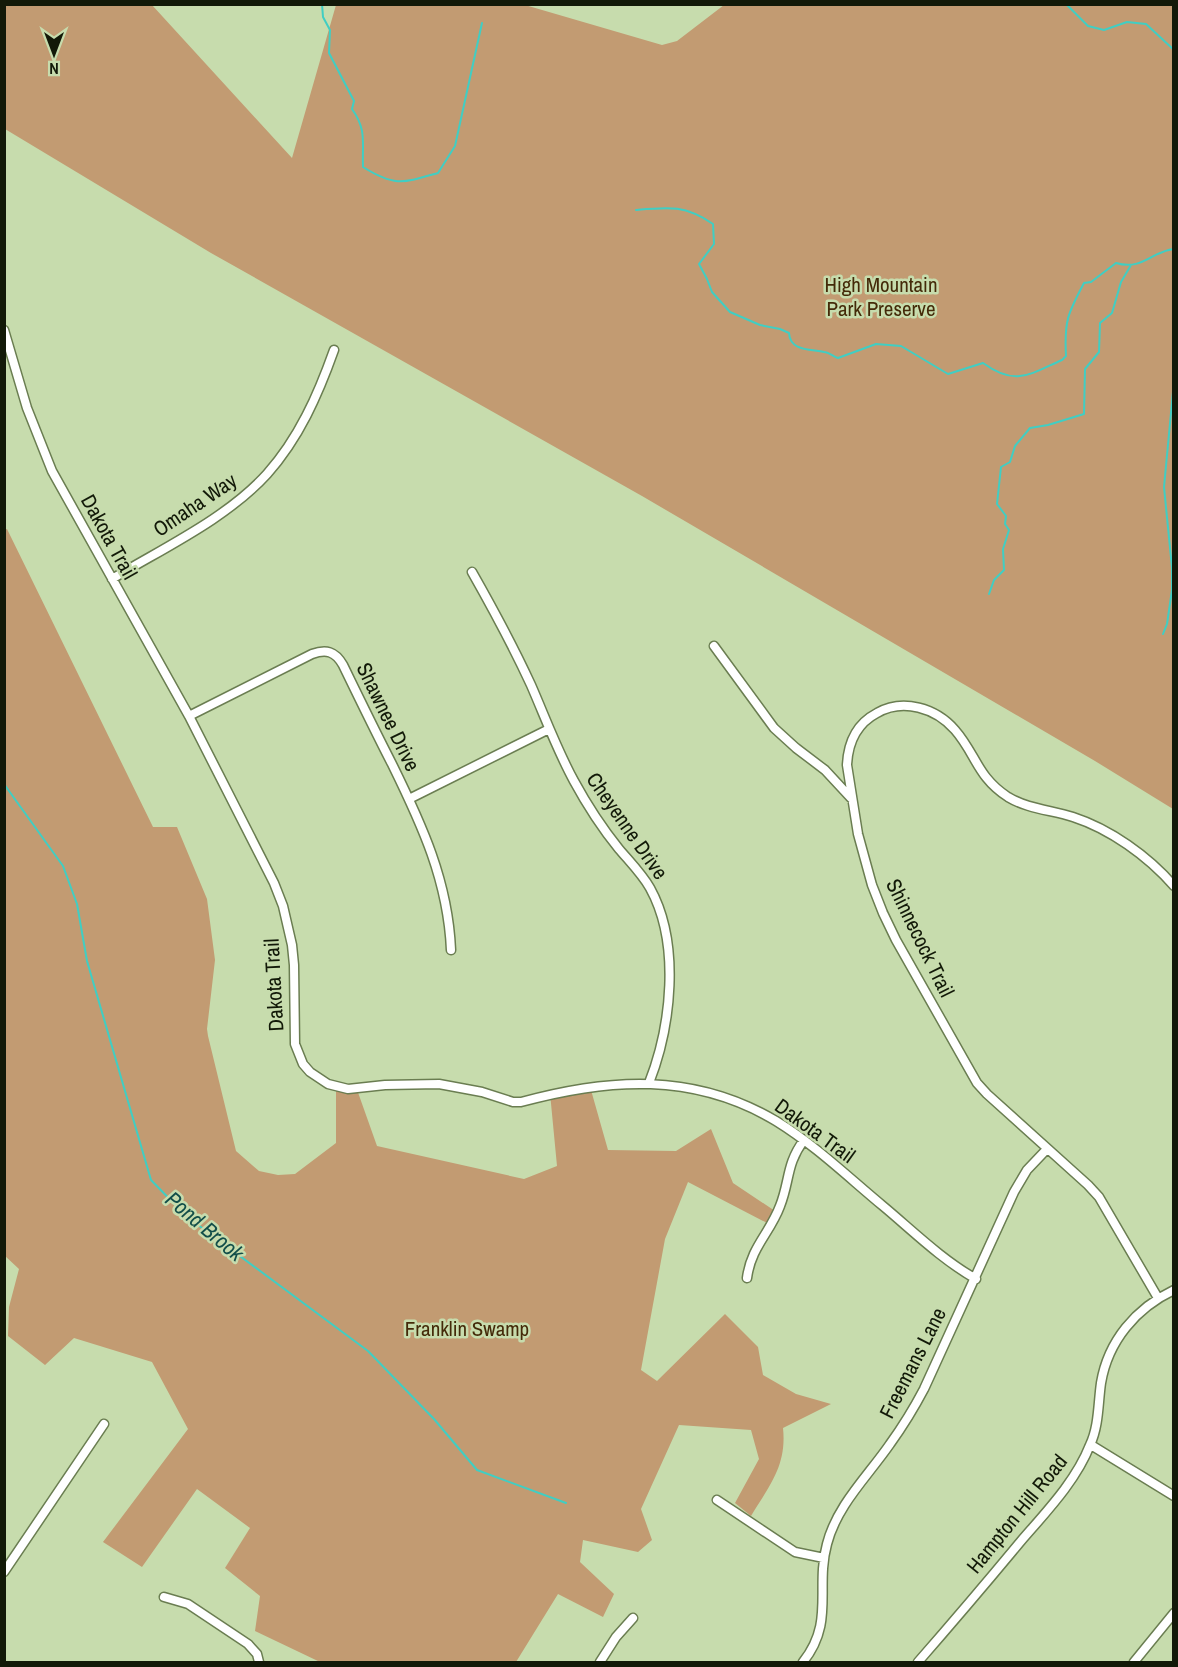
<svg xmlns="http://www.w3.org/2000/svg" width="1178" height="1667" font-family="'Archivo Narrow',sans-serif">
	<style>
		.green { fill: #c29b72 }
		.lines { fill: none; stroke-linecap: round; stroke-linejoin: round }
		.stream { stroke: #40cec3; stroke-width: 2 }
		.street-casing { stroke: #6a7d51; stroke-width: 11 }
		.street { stroke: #fff; stroke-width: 8 }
		.labels { text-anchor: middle; stroke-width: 5; stroke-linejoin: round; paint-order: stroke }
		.park-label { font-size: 21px; fill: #442a09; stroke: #c7dcad }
		.street-label { font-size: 21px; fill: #121908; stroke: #c7dcad }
		.water-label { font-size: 22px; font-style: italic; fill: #124e49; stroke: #c7dcad }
	</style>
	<rect width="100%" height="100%" fill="#c7dcad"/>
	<path class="green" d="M 4,5 L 152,5 L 292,158 L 336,5 L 525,5 L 662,45 L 677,41 L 724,5 L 1173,5 L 1173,809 L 1095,761 L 642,496 L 211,253 L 5,129 Z
		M 7,529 L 153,827 L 177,827 L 207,899 L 215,960 L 207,1029 L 208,1036 L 236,1151 L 259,1171 L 278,1175 L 295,1174 L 336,1143 L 336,1086 L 355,1084 L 377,1146 L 524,1179 L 557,1166 L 550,1093 L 589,1083 L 608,1150 L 676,1151 L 711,1129 L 733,1183 L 775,1211 L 769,1224 L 688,1182 L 665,1239 L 641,1370 L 657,1381 L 725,1314 L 758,1347 L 763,1375 L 796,1394 L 831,1404 L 783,1428 C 787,1466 769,1486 751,1516 L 735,1503 L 759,1459 L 751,1430 L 679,1425 L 641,1509 L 652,1540 L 638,1552 L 583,1540 L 580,1562 L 614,1594 L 603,1617 L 558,1594 L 516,1662 L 320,1662 L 255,1631 L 260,1596 L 225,1568 L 250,1528 L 197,1489 L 142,1567 L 103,1542 L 188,1429 L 152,1362 L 74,1338 L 45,1365 L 8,1336 L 9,1307 L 19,1269 L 4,1255 L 4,530 Z"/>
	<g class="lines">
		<path class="stream" d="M 322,4 L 323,17 L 330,30 L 329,53 L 354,101 L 352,109 C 367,130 362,142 363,167 C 395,187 403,183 438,173 L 455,146 L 482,23
			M 1066,4 L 1088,26 L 1104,30 L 1127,22 L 1146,24 L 1174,50
			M 636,210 C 669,207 685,205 713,224 L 714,244 L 699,264 L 707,279 L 712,292 L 730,312 L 760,325 L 780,329 L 789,333 C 790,351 810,349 824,352 C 828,352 833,356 838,358 L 876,344 L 901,346 L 948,374 L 983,363 C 1016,387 1030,374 1062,360 L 1066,356 C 1064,321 1068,313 1084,283 L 1091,282 L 1116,263 C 1142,271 1152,251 1174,249
			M 989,594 L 994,580 L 1004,570 L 1003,549 L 1009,530 L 1005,524 L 1006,516 L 997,504 L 1001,467 L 1010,462 L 1015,446 L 1030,428 L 1048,425 L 1084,414 L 1085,369 L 1099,352 L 1100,323 L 1112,313 L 1121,282 L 1131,265
			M 1163,634 L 1167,624 L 1172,590 L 1172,568 L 1164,487 L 1174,381
			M 1173,766 L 1174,766
			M 4,784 L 63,866 L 77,904 L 87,961 L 151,1180 L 186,1216 L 368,1351 L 434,1419 L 477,1470 L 566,1503"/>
		<g class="street-casing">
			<path id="street" d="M 4,330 L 27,408 L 52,471 L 189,716 L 274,883 L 283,906 L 292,945 L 294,965 L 295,1044 L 303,1064 L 310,1072 L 328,1084 L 348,1089 L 385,1085 L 439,1084 L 482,1092 L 513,1102 L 521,1102 C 609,1078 694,1072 776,1121 C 815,1145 848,1177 883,1206 C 913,1231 941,1259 976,1279
				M 472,572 C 493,609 513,646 531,685 C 545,717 557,750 574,781 C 587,805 602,828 619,849 C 630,862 642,874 650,888 C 681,944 671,1027 649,1083
				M 112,579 C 163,548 226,519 267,474 C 299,438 318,395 334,350
				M 714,646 L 774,728 L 796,748 L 825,770 L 851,798
				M 189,716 L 312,654 C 326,649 335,651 343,665 C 359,698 375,731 392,764 C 422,825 448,881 451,950
				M 409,799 L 549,729
				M 747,1278 C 751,1247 770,1233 780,1206 C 790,1181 786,1164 804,1140
				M 1158,1298 L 1099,1197 L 1088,1185 L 987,1094 L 977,1083 L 896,940 L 883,913 L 872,885 L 858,834 L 847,765 C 848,744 856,724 877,713 C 903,698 936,708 955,730 C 976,754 977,777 1008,797 C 1028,809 1051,810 1073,817 C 1110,829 1148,856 1174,886
				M 1091,1445 L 1174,1496
				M 717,1500 L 795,1552 L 824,1558
				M 4,1572 L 104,1424
				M 164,1597 L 188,1604 L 248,1644 L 257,1654 L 259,1662
				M 600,1662 L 616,1637 L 633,1618
				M 803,1662 C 835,1622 815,1588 827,1544 C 837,1505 868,1476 890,1444 C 903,1426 914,1408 924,1389 L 1014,1192 L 1027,1170 L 1047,1149
				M 918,1662 C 953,1622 987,1582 1021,1541 C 1046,1512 1076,1481 1090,1445 C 1099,1426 1098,1404 1101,1383 C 1108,1341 1136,1308 1174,1290
				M 1134,1662 L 1174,1613"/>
		</g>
		<use href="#street" class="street"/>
	</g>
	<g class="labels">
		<g class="park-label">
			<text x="881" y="292">High Mountain<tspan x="881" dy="24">Park Preserve</tspan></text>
			<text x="467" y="1336">Franklin Swamp</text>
		</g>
		<g class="street-label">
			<text transform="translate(195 505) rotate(-34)" y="7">Omaha Way</text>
			<text transform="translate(109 537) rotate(61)" y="7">Dakota Trail</text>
			<text transform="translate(388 717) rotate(64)" y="7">Shawnee Drive</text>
			<text transform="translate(627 826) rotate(55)" y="7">Cheyenne Drive</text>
			<text transform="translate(920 938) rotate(64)" y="7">Shinnecock Trail</text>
			<text transform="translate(274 985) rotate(-93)" y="7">Dakota Trail</text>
			<text transform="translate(815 1131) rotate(36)" y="7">Dakota Trail</text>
			<text transform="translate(913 1363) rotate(-63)" y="7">Freemans Lane</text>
			<text transform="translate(1017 1514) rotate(-51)" y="7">Hampton Hill Road</text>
		</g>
		<g class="water-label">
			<text transform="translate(205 1226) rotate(40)" y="8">Pond Brook</text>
		</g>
	</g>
	<rect width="1178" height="1667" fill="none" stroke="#121908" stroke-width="12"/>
	<g transform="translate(54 54) rotate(180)" stroke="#c7dcad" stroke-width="4.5" paint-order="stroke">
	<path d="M0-4.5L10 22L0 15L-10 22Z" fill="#121908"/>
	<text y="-9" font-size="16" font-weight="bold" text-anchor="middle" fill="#121908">N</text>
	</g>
</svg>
